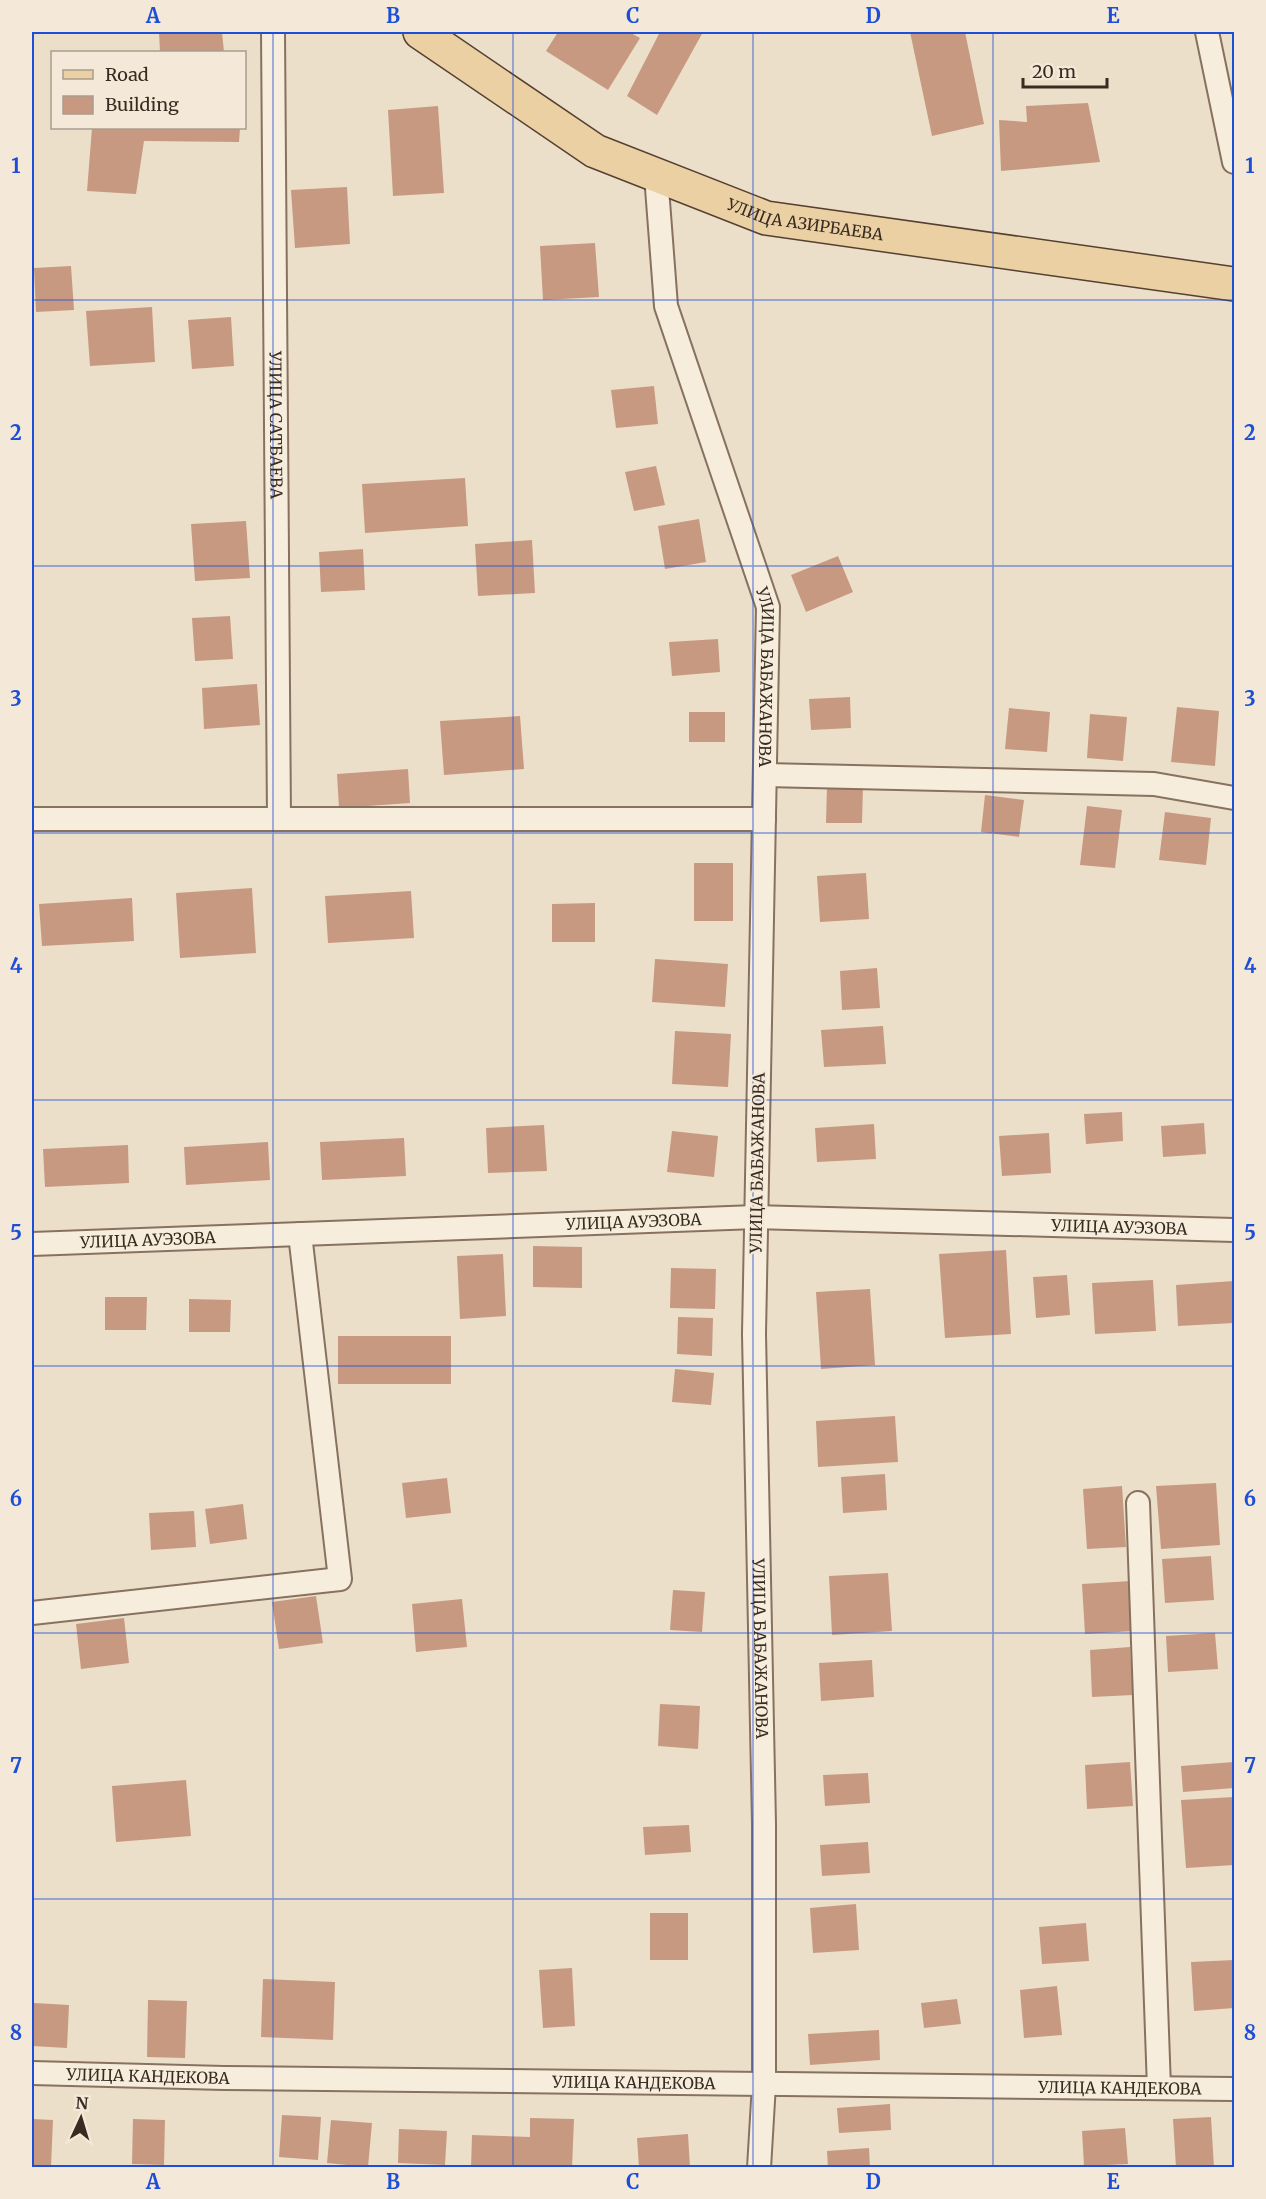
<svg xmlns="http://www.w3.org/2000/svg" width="1266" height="2199" font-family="Merriweather,serif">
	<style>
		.building { fill: #c79981 }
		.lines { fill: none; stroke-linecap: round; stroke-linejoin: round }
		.minor-casing { stroke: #87715f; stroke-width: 26 }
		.primary-casing { stroke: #554032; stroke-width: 36 }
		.minor { stroke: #f7eddc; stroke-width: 22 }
		.primary { stroke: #ebd0a4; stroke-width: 33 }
		.grid { fill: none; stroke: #1d4ed8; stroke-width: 1.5; stroke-opacity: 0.55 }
		.labels { text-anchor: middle; stroke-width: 4.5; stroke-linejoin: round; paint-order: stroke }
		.street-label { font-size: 16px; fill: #382b21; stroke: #f4e9d8 }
		.neatline { fill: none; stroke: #1d4ed8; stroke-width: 2 }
		.grid-label { font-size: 20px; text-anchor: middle; font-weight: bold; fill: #1d4ed8 }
	</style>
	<rect width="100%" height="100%" fill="#ecdfc9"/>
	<path class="building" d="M 159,32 L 222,32 L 224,52 L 160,52 Z
		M 558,32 L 629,32 L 640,38 L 608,90 L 546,51 Z
		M 660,32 L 703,32 L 657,115 L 627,96 Z
		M 910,32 L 965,32 L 984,124 L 932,136 Z
		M 1088,103 L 1100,162 L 1001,171 L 999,120 L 1027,122 L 1026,106 Z
		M 438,106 L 444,193 L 393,196 L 388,110 Z
		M 92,128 L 240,128 L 239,142 L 144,141 L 136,194 L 87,191 Z
		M 347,187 L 350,244 L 295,248 L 291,190 Z
		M 595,243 L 599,297 L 543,300 L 540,246 Z
		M 71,266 L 74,310 L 36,312 L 34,268 Z
		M 152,307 L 155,362 L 90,366 L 86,311 Z
		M 231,317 L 234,366 L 192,369 L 188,320 Z
		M 654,386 L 658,424 L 616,428 L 611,390 Z
		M 656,466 L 665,505 L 634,511 L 625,472 Z
		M 465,478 L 468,526 L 365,533 L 362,484 Z
		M 699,519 L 706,562 L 665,569 L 658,526 Z
		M 246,521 L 250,578 L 195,581 L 191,524 Z
		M 532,540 L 535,593 L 478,596 L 475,544 Z
		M 363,549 L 365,590 L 321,592 L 319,552 Z
		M 838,556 L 853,592 L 806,612 L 791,575 Z
		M 230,616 L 233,659 L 195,661 L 192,618 Z
		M 718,639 L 720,672 L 672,676 L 669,642 Z
		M 257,684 L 260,725 L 204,729 L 202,688 Z
		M 850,697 L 851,728 L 811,730 L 809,699 Z
		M 1177,707 L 1219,711 L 1215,766 L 1171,762 Z
		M 1009,708 L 1050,712 L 1047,752 L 1005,749 Z
		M 689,712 L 725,712 L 725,742 L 689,742 Z
		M 1090,714 L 1127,717 L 1123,761 L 1087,758 Z
		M 520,716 L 524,769 L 444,775 L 440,721 Z
		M 408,769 L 410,803 L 339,808 L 337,774 Z
		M 827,785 L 863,786 L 862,823 L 826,823 Z
		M 985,795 L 1024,800 L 1019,837 L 981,832 Z
		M 1087,806 L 1122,810 L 1115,868 L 1080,865 Z
		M 1165,812 L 1211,818 L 1206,865 L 1159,860 Z
		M 694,863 L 733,863 L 733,921 L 694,921 Z
		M 866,873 L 869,919 L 820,922 L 817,876 Z
		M 252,888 L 256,953 L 180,958 L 176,893 Z
		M 411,891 L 414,938 L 328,943 L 325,896 Z
		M 132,898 L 134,941 L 42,946 L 39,904 Z
		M 595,903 L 595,942 L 552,942 L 552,904 Z
		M 655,959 L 728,964 L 725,1007 L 652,1002 Z
		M 877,968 L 880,1008 L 842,1010 L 840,971 Z
		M 883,1026 L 886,1064 L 824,1067 L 821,1030 Z
		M 675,1031 L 731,1034 L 728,1087 L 672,1084 Z
		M 1122,1112 L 1123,1141 L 1086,1144 L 1084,1114 Z
		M 1204,1123 L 1206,1154 L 1163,1157 L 1161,1126 Z
		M 874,1124 L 876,1159 L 817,1162 L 815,1128 Z
		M 544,1125 L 547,1171 L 488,1173 L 486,1128 Z
		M 672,1131 L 718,1136 L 714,1177 L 667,1172 Z
		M 1049,1133 L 1051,1173 L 1002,1176 L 999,1136 Z
		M 404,1138 L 406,1176 L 322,1180 L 320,1142 Z
		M 268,1142 L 270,1180 L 186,1185 L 184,1147 Z
		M 128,1145 L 129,1183 L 45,1187 L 43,1149 Z
		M 533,1246 L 582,1247 L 582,1288 L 533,1287 Z
		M 1006,1250 L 1011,1334 L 945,1338 L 939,1254 Z
		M 503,1254 L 506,1316 L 460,1319 L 457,1256 Z
		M 671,1268 L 716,1269 L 715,1309 L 670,1308 Z
		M 1067,1275 L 1070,1315 L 1036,1318 L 1033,1277 Z
		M 1153,1280 L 1156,1331 L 1095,1334 L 1092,1283 Z
		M 1234,1281 L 1234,1323 L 1178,1326 L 1176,1285 Z
		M 870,1289 L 875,1365 L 821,1369 L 816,1292 Z
		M 105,1297 L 147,1297 L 146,1330 L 105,1330 Z
		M 189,1299 L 231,1300 L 230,1332 L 189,1332 Z
		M 678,1317 L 713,1318 L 712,1356 L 677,1354 Z
		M 338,1336 L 451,1336 L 451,1384 L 338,1384 Z
		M 675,1369 L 714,1373 L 711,1405 L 672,1402 Z
		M 895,1416 L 898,1462 L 818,1467 L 816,1421 Z
		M 885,1474 L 887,1510 L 843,1513 L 841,1477 Z
		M 447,1478 L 451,1513 L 406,1518 L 402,1483 Z
		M 1216,1483 L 1220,1545 L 1161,1549 L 1156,1486 Z
		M 1122,1486 L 1126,1547 L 1087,1549 L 1083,1489 Z
		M 243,1504 L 247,1539 L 210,1544 L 205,1509 Z
		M 194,1511 L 196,1547 L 151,1550 L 149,1513 Z
		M 1211,1556 L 1214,1600 L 1165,1603 L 1162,1559 Z
		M 888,1573 L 892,1631 L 832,1635 L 829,1576 Z
		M 1131,1581 L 1134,1631 L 1085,1634 L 1082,1584 Z
		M 673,1590 L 705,1592 L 702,1632 L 670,1630 Z
		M 316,1596 L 323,1643 L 279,1649 L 272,1602 Z
		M 462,1599 L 467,1647 L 416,1652 L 412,1604 Z
		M 124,1618 L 129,1663 L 81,1669 L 76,1624 Z
		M 1215,1633 L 1218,1669 L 1168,1672 L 1166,1636 Z
		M 1130,1647 L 1133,1695 L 1092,1697 L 1090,1650 Z
		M 872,1660 L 874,1697 L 821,1701 L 819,1663 Z
		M 660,1704 L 700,1706 L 698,1749 L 658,1746 Z
		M 1130,1762 L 1133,1806 L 1087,1809 L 1085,1765 Z
		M 1234,1762 L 1234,1788 L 1183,1792 L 1181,1766 Z
		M 868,1773 L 870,1803 L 825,1806 L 823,1775 Z
		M 186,1780 L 191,1836 L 116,1842 L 112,1786 Z
		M 1234,1797 L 1234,1865 L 1186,1868 L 1181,1800 Z
		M 689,1825 L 691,1852 L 645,1855 L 643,1827 Z
		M 868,1842 L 870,1873 L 822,1876 L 820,1845 Z
		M 856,1904 L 859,1950 L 813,1953 L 810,1908 Z
		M 650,1913 L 688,1913 L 688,1960 L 650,1960 Z
		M 1086,1923 L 1089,1961 L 1042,1964 L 1039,1927 Z
		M 1234,1960 L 1234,2008 L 1194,2011 L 1191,1962 Z
		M 572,1968 L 575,2026 L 543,2028 L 539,1970 Z
		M 263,1979 L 335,1982 L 333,2040 L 261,2037 Z
		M 1057,1986 L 1062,2035 L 1024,2038 L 1020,1990 Z
		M 957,1999 L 961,2024 L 924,2028 L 921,2003 Z
		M 148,2000 L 187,2001 L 185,2058 L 147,2057 Z
		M 34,2003 L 69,2005 L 67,2048 L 32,2046 Z
		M 879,2030 L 880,2060 L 810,2065 L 808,2034 Z
		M 890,2104 L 891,2130 L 839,2133 L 837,2108 Z
		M 282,2115 L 321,2117 L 318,2160 L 279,2157 Z
		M 1211,2117 L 1214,2168 L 1176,2168 L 1173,2119 Z
		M 530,2118 L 574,2119 L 572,2168 L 471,2168 L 472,2135 L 530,2137 Z
		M 32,2119 L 53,2120 L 51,2166 L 32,2165 Z
		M 133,2119 L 165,2120 L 164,2165 L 132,2164 Z
		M 331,2120 L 372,2123 L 368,2167 L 327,2163 Z
		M 1125,2128 L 1128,2164 L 1084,2166 L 1082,2131 Z
		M 399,2129 L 447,2131 L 445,2165 L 398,2163 Z
		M 688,2134 L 690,2168 L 639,2168 L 637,2138 Z
		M 869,2148 L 870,2168 L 828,2168 L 827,2151 Z"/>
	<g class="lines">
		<g class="minor-casing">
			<g id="minor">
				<path id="s1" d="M 273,32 L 279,819"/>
				<path d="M 1207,32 L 1234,162"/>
				<path id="s2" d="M 656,175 L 666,306 L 768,607 L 754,1334 L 764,1824 L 764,2084 L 759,2168"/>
				<path d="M 765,775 L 1154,784 L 1234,798"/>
				<path d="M 32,819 L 764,819"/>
				<path id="s3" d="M 32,1244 L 756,1217 L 1234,1230"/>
				<path d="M 1138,1503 L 1159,2088"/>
				<path d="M 32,1613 L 340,1579 L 300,1234"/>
				<path id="s4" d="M 32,2073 L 224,2078 L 1234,2089"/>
			</g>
		</g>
		<g class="primary-casing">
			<g id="primary">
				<path id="s5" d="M 420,32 L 595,151 L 766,218 L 1234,284"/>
			</g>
		</g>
		<use href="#minor" class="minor"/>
		<use href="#primary" class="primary"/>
	</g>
	<path class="grid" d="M 273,32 L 273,2168M 513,32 L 513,2168M 753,32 L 753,2168M 993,32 L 993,2168M 32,300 L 1234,300M 32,566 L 1234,566M 32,833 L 1234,833M 32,1100 L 1234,1100M 32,1366 L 1234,1366M 32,1633 L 1234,1633M 32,1899 L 1234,1899"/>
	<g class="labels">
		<g class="street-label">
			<text dy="6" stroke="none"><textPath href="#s5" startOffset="434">УЛИЦА АЗИРБАЕВА</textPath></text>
			<text dy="6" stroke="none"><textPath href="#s1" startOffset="393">УЛИЦА САТБАЕВА</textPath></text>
			<text dy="6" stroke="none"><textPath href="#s2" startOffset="519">УЛИЦА БАБАЖАНОВА</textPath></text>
			<text transform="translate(757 1163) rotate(-89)" y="6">УЛИЦА БАБАЖАНОВА</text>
			<text dy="6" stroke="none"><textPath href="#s3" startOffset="602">УЛИЦА АУЭЗОВА</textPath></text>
			<text dy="6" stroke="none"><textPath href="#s3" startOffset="1088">УЛИЦА АУЭЗОВА</textPath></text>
			<text dy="6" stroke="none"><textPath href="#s3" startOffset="116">УЛИЦА АУЭЗОВА</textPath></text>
			<text dy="6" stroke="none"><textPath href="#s2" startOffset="1491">УЛИЦА БАБАЖАНОВА</textPath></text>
			<text dy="6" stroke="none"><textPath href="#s4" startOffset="116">УЛИЦА КАНДЕКОВА</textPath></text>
			<text dy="6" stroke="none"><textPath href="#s4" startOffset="602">УЛИЦА КАНДЕКОВА</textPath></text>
			<text dy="6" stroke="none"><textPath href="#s4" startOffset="1088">УЛИЦА КАНДЕКОВА</textPath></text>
		</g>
	</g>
	<rect width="1266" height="2199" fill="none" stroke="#f4e9d8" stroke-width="66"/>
	<rect x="51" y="51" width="195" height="78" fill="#f4e9d8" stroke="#a99d8f" stroke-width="1.5"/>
	<rect x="63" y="70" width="30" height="9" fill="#ebd0a4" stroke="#a99d8f" stroke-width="1.5"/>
	<text x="105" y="81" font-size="18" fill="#382b21">Road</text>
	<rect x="63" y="96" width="30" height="18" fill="#c79981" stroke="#a99d8f" stroke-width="1.5"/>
	<text x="105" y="111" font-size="18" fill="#382b21">Building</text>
	<g transform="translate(81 2118) rotate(4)" stroke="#f4e9d8" stroke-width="4.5" paint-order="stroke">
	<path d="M0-4.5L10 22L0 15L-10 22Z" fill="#382b21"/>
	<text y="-9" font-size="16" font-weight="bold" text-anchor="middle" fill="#382b21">N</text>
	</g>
	<path d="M1023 78v9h84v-9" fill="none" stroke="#382b21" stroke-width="3"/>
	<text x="1032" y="78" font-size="18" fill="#382b21" stroke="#f4e9d8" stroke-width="4.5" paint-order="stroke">20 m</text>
	<rect x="33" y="33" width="1200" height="2133" class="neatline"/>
	<g class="grid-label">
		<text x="153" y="23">A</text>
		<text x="393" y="23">B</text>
		<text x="633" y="23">C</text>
		<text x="873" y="23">D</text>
		<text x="1113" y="23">E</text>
		<text x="16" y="173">1</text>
		<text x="1250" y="173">1</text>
		<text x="16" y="440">2</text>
		<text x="1250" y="440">2</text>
		<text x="16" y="706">3</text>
		<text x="1250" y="706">3</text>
		<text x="16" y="973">4</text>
		<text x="1250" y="973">4</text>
		<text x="16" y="1240">5</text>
		<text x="1250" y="1240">5</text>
		<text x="16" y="1506">6</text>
		<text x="1250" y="1506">6</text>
		<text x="16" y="1773">7</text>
		<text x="1250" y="1773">7</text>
		<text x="16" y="2040">8</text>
		<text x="1250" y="2040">8</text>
		<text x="153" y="2189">A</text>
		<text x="393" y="2189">B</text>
		<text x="633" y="2189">C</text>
		<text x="873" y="2189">D</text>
		<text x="1113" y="2189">E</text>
	</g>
</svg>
